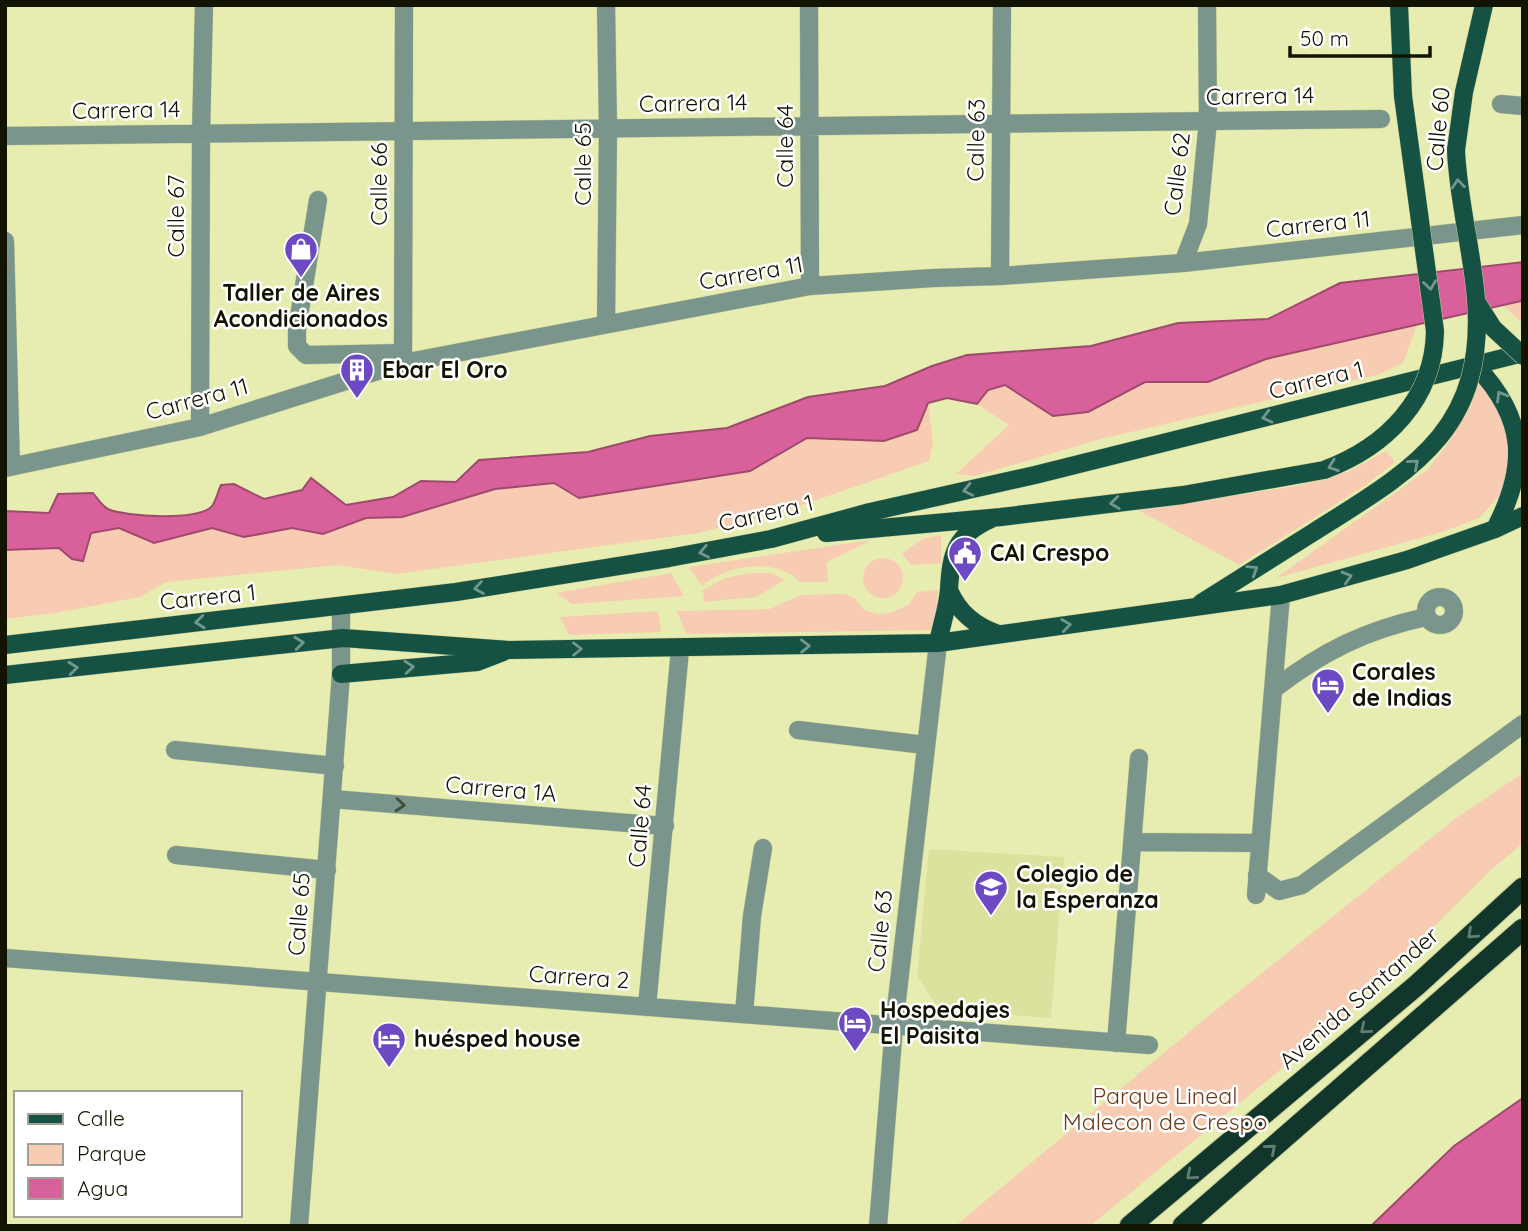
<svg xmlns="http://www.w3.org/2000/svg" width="1528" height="1231" font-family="Quicksand,sans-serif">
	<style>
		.built { fill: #dce29e }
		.green { fill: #f8ccb2 }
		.water { fill: #d9619b; stroke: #9e4a6c; stroke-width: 2 }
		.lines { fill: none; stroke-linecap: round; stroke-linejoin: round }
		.minor-casing { stroke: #c5ca95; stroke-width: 19 }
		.major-casing { stroke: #c5ca95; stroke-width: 19 }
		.highway-casing { stroke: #c5ca95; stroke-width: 23 }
		.minor { stroke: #79958c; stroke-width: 18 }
		.major { stroke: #165243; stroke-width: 18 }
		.highway { stroke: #11362c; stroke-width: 21 }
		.major-bridge-casing { stroke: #c5ca95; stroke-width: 19; stroke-linecap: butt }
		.major-bridge { stroke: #165243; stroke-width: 18 }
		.oneway { stroke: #73978e }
		.oneway2 { stroke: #414e3f }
		.oneway3 { stroke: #647c76 }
		.labels { text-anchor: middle; stroke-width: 5; stroke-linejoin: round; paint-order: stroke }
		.street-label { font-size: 23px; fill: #131400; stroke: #fff }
		.poi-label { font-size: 23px; font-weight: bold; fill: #131400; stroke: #fff; text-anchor: start }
		.park-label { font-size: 23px; fill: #693c1e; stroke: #fff }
	</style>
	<rect width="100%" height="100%" fill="#e7edb1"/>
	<path class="built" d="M 929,849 L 1064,857 L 1051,1018 L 940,1010 L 917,976 Z"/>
	<path class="green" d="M 1523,301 L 1523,324 L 1504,306 Z
		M 1417,325 L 1403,363 L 1377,375 L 1101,439 L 975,476 L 956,474 L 1009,425 L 977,404 L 988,390 L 1005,385 L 1053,416 L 1088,412 L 1145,382 L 1208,382 L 1266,359 Z
		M 1481,378 L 1501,406 L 1515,464 L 1502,493 L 1479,518 L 1442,532 L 1276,578 L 1427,470 L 1446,446 L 1468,409 Z
		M 928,403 L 933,442 L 929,461 L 779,513 L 698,533 L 396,574 L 338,565 L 166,582 L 140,597 L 56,613 L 5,619 L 5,550 L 9,549 L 59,548 L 72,559 L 83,561 L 91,533 L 119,528 L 154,543 L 212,528 L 244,537 L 292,528 L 323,534 L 366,518 L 402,517 L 495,489 L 554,483 L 580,498 L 750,471 L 807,438 L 884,441 L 917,430 Z
		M 1386,451 L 1395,462 L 1366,485 L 1239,565 L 1138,510 L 1296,486 L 1348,472 Z
		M 941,535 L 941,563 L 911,565 L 902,554 L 922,539 Z
		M 871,540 L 827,562 L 828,582 L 800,582 C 776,557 726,564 702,586 L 689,567 Z
		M863 578a20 20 0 1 1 40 0a20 20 0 1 1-40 0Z
		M 671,573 L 684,596 L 572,604 L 556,593 Z
		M 749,573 L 772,573 L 785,580 L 756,597 L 704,602 L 703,590 L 725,578 Z
		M 938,590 L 936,630 L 686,634 L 677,611 L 770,609 L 801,595 L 845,594 L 854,598 L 866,611 L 878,614 L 889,613 L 909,605 L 917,592 Z
		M 658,611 L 661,632 L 569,635 L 560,617 Z
		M 1523,773 L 1523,843 L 1492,869 L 1336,1024 L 1090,1226 L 955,1226 L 1212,1013 L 1455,819 Z"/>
	<path class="water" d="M 1523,262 L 1523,301 L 1521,301 L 1266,359 L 1208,382 L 1145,382 L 1088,412 L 1053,416 L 1005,385 L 988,390 L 977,404 L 947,398 L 928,403 L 917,430 L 884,441 L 807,438 L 750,471 L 579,498 L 554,483 L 495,489 L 402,517 L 366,518 L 323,534 L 292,528 L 244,537 L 212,528 L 154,543 L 119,528 L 91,533 L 83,561 L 72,559 L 59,548 L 5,550 L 5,511 L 49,513 L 58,494 L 93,493 C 97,498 102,506 108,509 C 125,517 200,521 212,506 C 216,501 218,491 221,485 L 234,484 L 264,499 L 302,490 L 311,478 L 346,505 L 393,497 L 421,481 L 456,482 L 479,460 L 588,452 L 650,436 L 727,428 L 808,397 L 885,386 L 932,366 L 967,355 L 1091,346 L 1178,323 L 1268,319 L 1340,283 Z
		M 1523,1098 L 1523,1226 L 1371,1226 L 1454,1146 Z"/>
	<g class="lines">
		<g class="minor-casing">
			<path id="minor" d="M 809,5 L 810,286
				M 1501,104 L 1523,106
				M 5,136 L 1381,119
				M 318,200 L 297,329 L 297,346 L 306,355 L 403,353
				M 5,241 L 11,467
				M 1183,263 L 1198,224 L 1208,121 L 1207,5
				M 1000,276 L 1002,5
				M 606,324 L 608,129 L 606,5
				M 403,363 L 404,5
				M 200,427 L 201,133 L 204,5
				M 5,468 L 200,427 L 403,363 L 810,286 L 934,278 L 1000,276 L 1183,263 L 1523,225
				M1426 611a14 14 0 1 1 28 0a14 14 0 1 1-28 0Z
				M 1274,689 C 1323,651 1366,630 1426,617
				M 798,730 L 925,745
				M 175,750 L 335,766
				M 332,799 L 665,826
				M 1133,842 L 1259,843
				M 176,855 L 327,870
				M 1257,875 L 1279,891 L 1302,885 L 1523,724
				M 1256,895 L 1281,595
				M 5,958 L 1149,1045
				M 647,1007 L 680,649
				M 744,1014 L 752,916 L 763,848
				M 1116,1043 L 1139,758
				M 299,1226 L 341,674 L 341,606
				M 878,1226 L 894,1026 L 938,643"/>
		</g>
		<g class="major-casing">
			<path id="major" d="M 1399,5 L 1403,96
				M 1456,150 L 1464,92 L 1484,5
				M 1476,366 C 1526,419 1528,465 1495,529
				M 826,533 L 1001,517 L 1183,495
				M 949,590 C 959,613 975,626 998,634
				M 1201,603 L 1317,530
				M 938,643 C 941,626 948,607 949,589 C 951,554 955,535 991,519
				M 5,645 L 456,592 L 669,558 L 771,539 L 870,512 L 1035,475 L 1523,353
				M 341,674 L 477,662 L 503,652
				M 5,675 L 343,638 L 509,650 L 938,643 L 1281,595 L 1407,560 L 1495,529 L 1523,516"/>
		</g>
		<g class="highway-casing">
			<path id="highway" d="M 1130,1226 L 1417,985 L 1523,888
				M 1183,1226 L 1523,929"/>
		</g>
		<use href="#minor" class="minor"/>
		<use href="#major" class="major"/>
		<use href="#highway" class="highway"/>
		<g class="major-bridge-casing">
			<path id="major-bridge" d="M 1476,301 L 1493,328 L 1523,356
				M 1183,495 L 1324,470 C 1386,447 1434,399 1435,331 L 1403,96
				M 1317,530 C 1414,469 1486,429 1476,299 C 1472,249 1458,200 1456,150"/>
		</g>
		<use href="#major-bridge" class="major-bridge"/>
	</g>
	<defs><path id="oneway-chevron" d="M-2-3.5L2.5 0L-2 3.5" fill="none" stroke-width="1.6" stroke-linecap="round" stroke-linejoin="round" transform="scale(1.75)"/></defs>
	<g class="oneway">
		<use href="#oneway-chevron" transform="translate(1458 184) rotate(-96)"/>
		<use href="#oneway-chevron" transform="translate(1430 285) rotate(82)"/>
		<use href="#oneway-chevron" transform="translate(1501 396) rotate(-121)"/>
		<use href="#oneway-chevron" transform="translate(1267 417) rotate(166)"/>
		<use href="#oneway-chevron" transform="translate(1414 464) rotate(-41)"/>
		<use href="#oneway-chevron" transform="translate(1333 466) rotate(160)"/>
		<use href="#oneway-chevron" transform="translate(968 490) rotate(167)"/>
		<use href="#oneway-chevron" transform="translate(1115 503) rotate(173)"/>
		<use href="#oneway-chevron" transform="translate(704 552) rotate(169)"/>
		<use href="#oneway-chevron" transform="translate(1253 570) rotate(-32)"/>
		<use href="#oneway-chevron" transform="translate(1347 577) rotate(-16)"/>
		<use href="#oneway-chevron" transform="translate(479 588) rotate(171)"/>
		<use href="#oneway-chevron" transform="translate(200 622) rotate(174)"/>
		<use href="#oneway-chevron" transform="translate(1066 625) rotate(-8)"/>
		<use href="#oneway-chevron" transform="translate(299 643) rotate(-6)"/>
		<use href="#oneway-chevron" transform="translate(805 646) rotate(-1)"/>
		<use href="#oneway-chevron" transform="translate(577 649)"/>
		<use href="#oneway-chevron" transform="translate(409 667) rotate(-5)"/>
		<use href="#oneway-chevron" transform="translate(73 668) rotate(-6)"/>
	</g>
	<use class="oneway2" href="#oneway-chevron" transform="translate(400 805) rotate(5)"/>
	<g class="oneway3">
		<use href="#oneway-chevron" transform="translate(1472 934) rotate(138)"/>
		<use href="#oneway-chevron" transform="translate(1365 1029) rotate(140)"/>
		<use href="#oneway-chevron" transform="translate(1271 1149) rotate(-41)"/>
		<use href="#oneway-chevron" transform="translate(1191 1175) rotate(140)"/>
	</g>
	<defs>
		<g id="shop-pin" transform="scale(1.75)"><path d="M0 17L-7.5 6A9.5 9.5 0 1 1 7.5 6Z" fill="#6d4ac3" stroke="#fff"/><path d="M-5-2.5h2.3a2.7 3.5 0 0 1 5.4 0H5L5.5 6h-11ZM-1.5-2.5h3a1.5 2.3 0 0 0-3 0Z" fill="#fff"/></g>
		<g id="building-pin" transform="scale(1.75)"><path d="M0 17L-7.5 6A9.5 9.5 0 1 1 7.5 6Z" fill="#6d4ac3" stroke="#fff"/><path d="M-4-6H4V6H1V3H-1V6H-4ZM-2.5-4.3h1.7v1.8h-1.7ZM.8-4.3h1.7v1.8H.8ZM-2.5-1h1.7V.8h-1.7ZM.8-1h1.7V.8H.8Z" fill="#fff"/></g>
		<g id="civic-pin" transform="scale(1.75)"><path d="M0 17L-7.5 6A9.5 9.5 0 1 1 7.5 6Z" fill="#6d4ac3" stroke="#fff"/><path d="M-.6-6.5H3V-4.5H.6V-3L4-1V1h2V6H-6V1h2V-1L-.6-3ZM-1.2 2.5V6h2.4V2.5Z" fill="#fff"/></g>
		<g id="hotel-pin" transform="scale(1.75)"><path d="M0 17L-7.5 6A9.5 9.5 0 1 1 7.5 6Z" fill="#6d4ac3" stroke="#fff"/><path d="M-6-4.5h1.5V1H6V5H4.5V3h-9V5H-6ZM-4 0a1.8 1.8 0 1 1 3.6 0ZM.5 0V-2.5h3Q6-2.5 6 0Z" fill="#fff"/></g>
		<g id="university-pin" transform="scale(1.75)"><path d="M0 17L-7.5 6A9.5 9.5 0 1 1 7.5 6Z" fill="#6d4ac3" stroke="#fff"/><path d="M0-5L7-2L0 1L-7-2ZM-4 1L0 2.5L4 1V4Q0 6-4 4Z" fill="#fff"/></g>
	</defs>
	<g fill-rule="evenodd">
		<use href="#shop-pin" x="301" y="249"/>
		<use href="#building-pin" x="357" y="370"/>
		<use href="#civic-pin" x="965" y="553"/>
		<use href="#hotel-pin" x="1328" y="685"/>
		<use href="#university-pin" x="991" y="887"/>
		<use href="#hotel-pin" x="855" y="1023"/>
		<use href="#hotel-pin" x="389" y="1039"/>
	</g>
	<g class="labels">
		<g class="street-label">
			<text transform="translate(1260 96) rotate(-1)" y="8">Carrera 14</text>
			<text transform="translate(693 103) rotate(-1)" y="8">Carrera 14</text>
			<text transform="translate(126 110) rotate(-1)" y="8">Carrera 14</text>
			<text transform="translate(1438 129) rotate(-85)" y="8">Calle 60</text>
			<text transform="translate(976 140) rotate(-89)" y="8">Calle 63</text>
			<text transform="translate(785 146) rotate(-90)" y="8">Calle 64</text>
			<text transform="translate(583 164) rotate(-90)" y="8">Calle 65</text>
			<text transform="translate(1177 174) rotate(-83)" y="8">Calle 62</text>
			<text transform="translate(379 184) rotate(-90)" y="8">Calle 66</text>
			<text transform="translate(176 216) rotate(-90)" y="8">Calle 67</text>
			<text transform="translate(1318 224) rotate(-6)" y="8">Carrera 11</text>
			<text transform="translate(751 273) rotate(-10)" y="8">Carrera 11</text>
			<text transform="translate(1316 380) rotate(-14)" y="8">Carrera 1</text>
			<text transform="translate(197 399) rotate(-15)" y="8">Carrera 11</text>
			<text transform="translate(766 513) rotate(-13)" y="8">Carrera 1</text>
			<text transform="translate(208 597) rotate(-6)" y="8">Carrera 1</text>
			<text transform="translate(501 789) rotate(5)" y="8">Carrera 1A</text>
			<text transform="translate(640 826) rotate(-85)" y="8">Calle 64</text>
			<text transform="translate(299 914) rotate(-86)" y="8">Calle 65</text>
			<text transform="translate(880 931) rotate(-84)" y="8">Calle 63</text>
			<text transform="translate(579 977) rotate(4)" y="8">Carrera 2</text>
			<text transform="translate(1359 998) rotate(-41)" y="8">Avenida Santander</text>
		</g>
		<g class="poi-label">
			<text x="301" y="301" text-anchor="middle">Taller de Aires<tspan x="301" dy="26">Acondicionados</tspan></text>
			<text x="382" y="378">Ebar El Oro</text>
			<text x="990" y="561">CAI Crespo</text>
			<text x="1352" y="680">Corales<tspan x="1352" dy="26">de Indias</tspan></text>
			<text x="1016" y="882">Colegio de<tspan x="1016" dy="26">la Esperanza</tspan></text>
			<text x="880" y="1018">Hospedajes<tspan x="880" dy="26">El Paisita</tspan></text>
			<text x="414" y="1047">huésped house</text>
		</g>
		<g class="park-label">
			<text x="1165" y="1104">Parque Lineal<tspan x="1165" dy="26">Malecon de Crespo</tspan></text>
		</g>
	</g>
	<rect width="1528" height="1231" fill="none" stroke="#131400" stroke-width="14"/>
	<rect x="14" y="1091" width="228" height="126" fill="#ffffff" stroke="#a1a199" stroke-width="2"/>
	<rect x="28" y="1114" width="35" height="10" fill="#165243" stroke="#a1a199" stroke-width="2"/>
	<text x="77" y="1126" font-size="21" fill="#131400">Calle</text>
	<rect x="28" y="1144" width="35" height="21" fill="#f8ccb2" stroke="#a1a199" stroke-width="2"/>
	<text x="77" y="1161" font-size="21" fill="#131400">Parque</text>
	<rect x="28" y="1178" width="35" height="21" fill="#d9619b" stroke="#a1a199" stroke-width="2"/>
	<text x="77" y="1196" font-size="21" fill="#131400">Agua</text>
	<path d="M1290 46v10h140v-10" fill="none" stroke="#131400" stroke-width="3.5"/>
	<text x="1300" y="46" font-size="21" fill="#131400" stroke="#ffffff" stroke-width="5" paint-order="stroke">50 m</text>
</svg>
